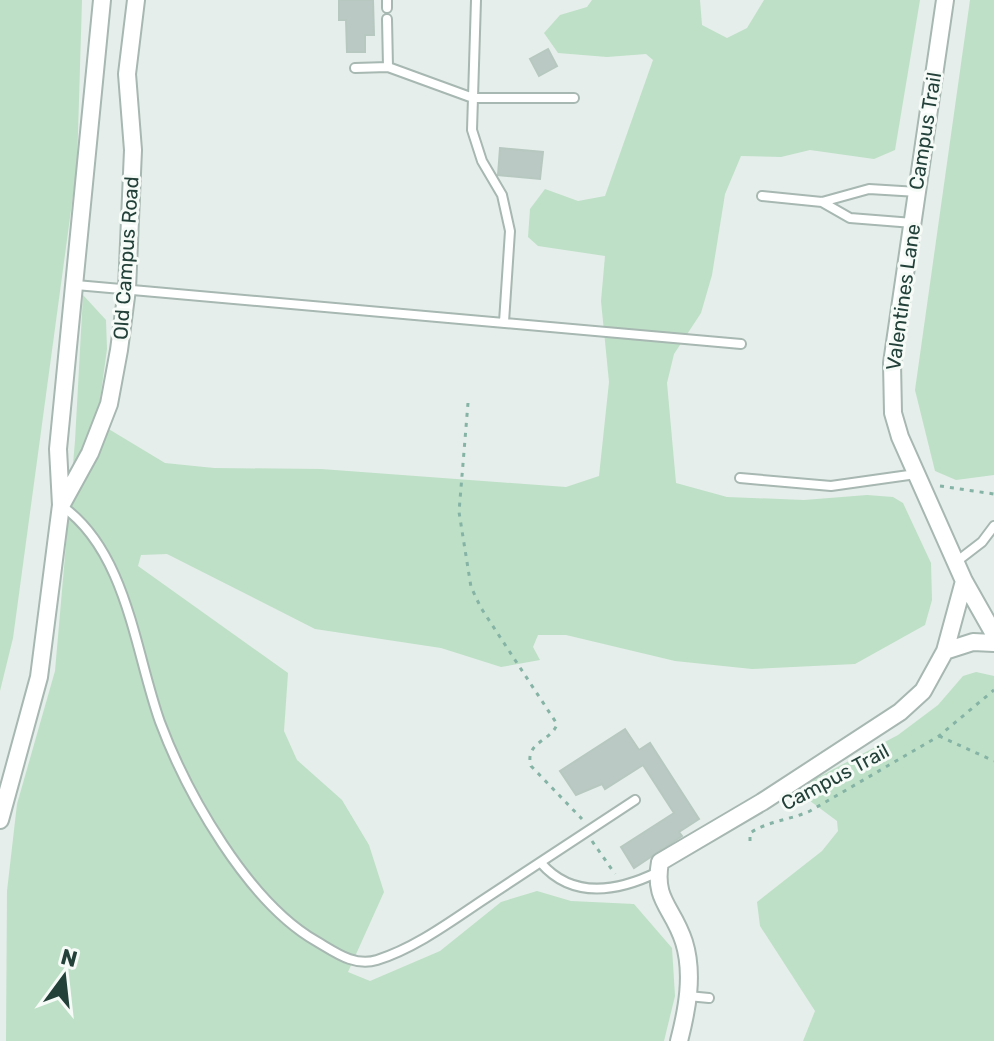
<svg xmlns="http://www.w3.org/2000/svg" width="994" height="1041" font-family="Rubik,sans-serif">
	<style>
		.green { fill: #bee0c7 }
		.building { fill: #bac9c3; stroke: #b7c8c1; stroke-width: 2 }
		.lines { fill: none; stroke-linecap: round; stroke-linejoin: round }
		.lane-casing { stroke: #a7b7b1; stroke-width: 12 }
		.street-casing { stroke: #a7b7b1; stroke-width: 20 }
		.path { stroke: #85b3a5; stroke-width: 3; stroke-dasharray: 4 6; stroke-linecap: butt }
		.lane { stroke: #fff; stroke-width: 8 }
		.street { stroke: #fff; stroke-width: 16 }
		.labels { text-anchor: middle; stroke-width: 6; stroke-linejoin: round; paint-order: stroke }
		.street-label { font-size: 20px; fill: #234139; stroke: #f6fbf8 }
	</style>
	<rect width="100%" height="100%" fill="#e5eeea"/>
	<path class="green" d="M 0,0 L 82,0 L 77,166 L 13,638 L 0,691 Z
		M 592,0 L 700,0 L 702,25 L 727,38 L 747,28 L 764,0 L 920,0 L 895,150 L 874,159 L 810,150 L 781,157 L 741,156 L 725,194 L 712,275 L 701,313 L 674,354 L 667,383 L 676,483 L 727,497 L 804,500 L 867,495 L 893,497 L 903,503 L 931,563 L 932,600 L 925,625 L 855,664 L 752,669 L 675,661 L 566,635 L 538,635 L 533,647 L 540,660 L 501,667 L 441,648 L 315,629 L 167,554 L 141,555 L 138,566 L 288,673 L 284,731 L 297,760 L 342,800 L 369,845 L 384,892 L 348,972 L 370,981 L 440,951 L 501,902 L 537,891 L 571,901 L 634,904 L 672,948 L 675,996 L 664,1041 L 6,1041 L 7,891 L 17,804 L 55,671 L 75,441 L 83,295 L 106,320 L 107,349 L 97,422 L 165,463 L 214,468 L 321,469 L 566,487 L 599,476 L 609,382 L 601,301 L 605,256 L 538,246 L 528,237 L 530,209 L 545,189 L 578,201 L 605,196 L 653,60 L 646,54 L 607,57 L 558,53 L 544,33 L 560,15 L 587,7 Z
		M 970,0 L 994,0 L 994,475 L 956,480 L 935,471 L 915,390 Z
		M 976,672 L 994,676 L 994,1041 L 803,1041 L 815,1011 L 760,926 L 757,902 L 822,851 L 838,831 L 837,821 L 802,795 L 811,781 L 898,735 L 938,705 L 963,676 Z"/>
	<path class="building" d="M 339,0 L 373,0 L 374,35 L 365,35 L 365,52 L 347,52 L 346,20 L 339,20 Z
		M 548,49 L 557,66 L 539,76 L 530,59 Z
		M 500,148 L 543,152 L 540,179 L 498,175 Z
		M 625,729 L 639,750 L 650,743 L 699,819 L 679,832 L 682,836 L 634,868 L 621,847 L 674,813 L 643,765 L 605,789 L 602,784 L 576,795 L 560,771 Z"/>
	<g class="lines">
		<g class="lane-casing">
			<path id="lane" d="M 387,0 L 387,8
				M 476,0 L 472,130 L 482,161 L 502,195 L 510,231 L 504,322
				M 387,19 L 388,67 L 473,98 L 574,98
				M 355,68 L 388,67
				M 762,196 L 822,202 L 869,189 L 918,192
				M 822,202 L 850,218 L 913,223
				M 76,285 L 741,344
				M 740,478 L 831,486 L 916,474
				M 62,506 C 127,552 135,652 160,722 C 187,794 248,902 316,941 C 335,952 354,967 377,960 C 415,948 450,922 483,900 C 533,867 584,834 635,800
				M 956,562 L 982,542 L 994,526
				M 541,863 C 573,900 619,891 658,872
				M 688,996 L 709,998"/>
		</g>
		<g class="street-casing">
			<path id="street" d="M 945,0 L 892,363 L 893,413 L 900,437 L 964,581 L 994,634
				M 62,504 L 90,453 L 109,404 L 119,350 L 127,289 L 133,150 L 127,74 L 136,0
				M 945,651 L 973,642 L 994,643
				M 0,820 L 39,677 L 61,505 L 58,449 L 102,0
				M 679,1041 C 687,1010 694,974 684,942 C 673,907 653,901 660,862 L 762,802 L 900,712 L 923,691 L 945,651 L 964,581"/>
		</g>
		<path class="path" d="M 468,403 L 459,512 L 471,587 L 481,608 L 557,724 C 552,741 524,742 531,766 L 582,819
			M 940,486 L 994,494
			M 939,736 L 994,761
			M 592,841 L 615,874
			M 750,841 L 750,833 C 768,821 790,820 810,811 L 939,736 L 994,690"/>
		<use href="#lane" class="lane"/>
		<use href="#street" class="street"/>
	</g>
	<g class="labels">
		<g class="street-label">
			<text transform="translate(925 131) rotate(-81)" y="7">Campus Trail</text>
			<text transform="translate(126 258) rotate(-86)" y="7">Old Campus Road</text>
			<text transform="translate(903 297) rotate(-82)" y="7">Valentines Lane</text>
			<text transform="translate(835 777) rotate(-28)" y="7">Campus Trail</text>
		</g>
	</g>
	<g transform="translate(64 977) rotate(15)" stroke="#f6fbf8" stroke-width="6" paint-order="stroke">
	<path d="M0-6L14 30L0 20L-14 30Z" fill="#234139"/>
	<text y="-12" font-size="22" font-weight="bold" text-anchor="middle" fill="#234139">N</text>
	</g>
</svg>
